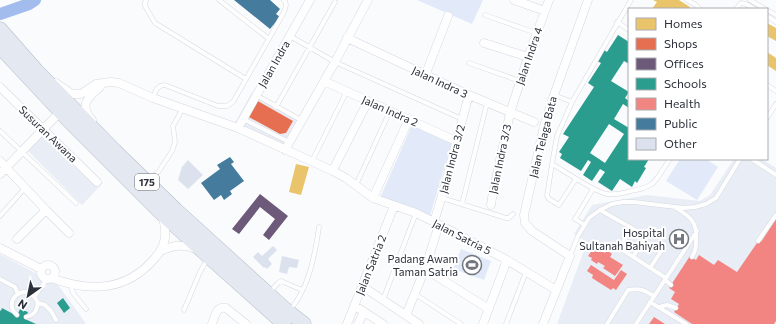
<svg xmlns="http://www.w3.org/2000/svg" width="776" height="324" font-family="Commissioner,sans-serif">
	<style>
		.built { fill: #e9eef6 }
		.green { fill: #e2eaf9 }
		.homes { fill: #e9c46a }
		.shops { fill: #e76f51 }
		.offices { fill: #6d597a }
		.schools { fill: #2a9d8f; fill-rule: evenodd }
		.health { fill: #f28482 }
		.public { fill: #457b9d }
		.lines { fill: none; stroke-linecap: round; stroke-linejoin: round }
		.river { stroke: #a1bced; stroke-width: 12 }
		.building { fill: #dbe2ee }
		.lane-casing { stroke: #d5d8de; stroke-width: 5 }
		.street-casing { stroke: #d5d8de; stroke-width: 9 }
		.highway-casing { stroke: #b8bec9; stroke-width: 15 }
		.lane { stroke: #fefeff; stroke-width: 4 }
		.street { stroke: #fefeff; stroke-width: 8 }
		.highway { stroke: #e3e8f1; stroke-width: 14 }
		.labels { text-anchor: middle; stroke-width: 4; stroke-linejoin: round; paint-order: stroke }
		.shield { fill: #fff; stroke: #6b6e75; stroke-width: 1 }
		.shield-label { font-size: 10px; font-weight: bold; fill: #2b303a }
		.street-label { font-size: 11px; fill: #2b303a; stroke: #fff }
		.poi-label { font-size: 11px; fill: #2b303a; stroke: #fff; text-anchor: end }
	</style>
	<rect width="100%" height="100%" fill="#f9fbfd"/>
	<path class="built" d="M 252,92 L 304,123 L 286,153 L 231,130 Z
		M 48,129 L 103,183 L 82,205 L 27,150 Z
		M 734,159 L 762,159 L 776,168 L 776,324 L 557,324 L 587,242 L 574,234 L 592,205 L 647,195 L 700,201 L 710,195 Z
		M 0,254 L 58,285 L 85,322 L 85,324 L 0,324 Z"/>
	<path class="green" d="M 417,0 L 483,0 L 472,24 Z
		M 412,125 L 452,142 L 429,219 L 380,198 Z
		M 680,159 L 706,159 L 718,167 L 697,200 L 666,181 Z
		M 461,249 L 491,261 L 484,280 L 453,269 Z"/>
	<path class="homes" d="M 653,0 L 679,0 L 690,7 L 689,9 L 652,9 L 657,2 Z
		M 767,23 L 776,28 L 776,41 L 767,36 Z
		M 767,52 L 776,58 L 776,71 L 767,65 Z
		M 296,164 L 309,167 L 301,195 L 289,192 Z"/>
	<path class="shops" d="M 256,100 L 293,121 L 286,133 L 280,134 L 247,116 Z"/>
	<path class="offices" d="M 260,194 L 288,216 L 269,240 L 263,235 L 275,219 L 260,207 L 239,234 L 232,229 Z"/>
	<path class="schools" d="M 618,35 L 629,42 L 629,64 L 624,61 L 611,81 L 629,92 L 625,98 L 629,101 L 629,108 L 623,104 L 614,119 L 629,128 L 629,159 L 649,159 L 644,167 L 646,168 L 637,183 L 635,181 L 632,187 L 620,179 L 612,191 L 598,182 L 605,172 L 600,169 L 592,181 L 583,175 L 591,162 L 588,160 L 581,171 L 560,158 L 562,154 L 559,152 L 569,137 L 563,134 L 594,87 L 588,83 L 601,63 L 597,61 L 604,50 L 607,52 ZM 609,124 L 624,134 L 605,163 L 590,153 Z
		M 63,298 L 70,308 L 64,313 L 57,303 Z
		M 2,308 L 17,316 L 20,309 L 28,312 L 25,319 L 36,324 L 0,324 L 0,310 L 1,311 Z"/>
	<path class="health" d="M 776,219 L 776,321 L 774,324 L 692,324 L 674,312 L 679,304 L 671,299 L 675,292 L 669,288 L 690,256 L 696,260 L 699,255 L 714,265 L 718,260 L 737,272 L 759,240 L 761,242 Z
		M 595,246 L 605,253 L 607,250 L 612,254 L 610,257 L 623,265 L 615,276 L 603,268 L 605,266 L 598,262 L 597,264 L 591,260 L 592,258 L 588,256 Z
		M 591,265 L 614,280 L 621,270 L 627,274 L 616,290 L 613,288 L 611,290 L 592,278 L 593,275 L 587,271 Z
		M 654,317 L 665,324 L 649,324 Z"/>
	<path class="public" d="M 234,0 L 270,0 L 280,9 L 276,14 L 280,17 L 270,29 Z
		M 230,157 L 234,162 L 231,164 L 244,181 L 230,191 L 232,194 L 224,200 L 221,195 L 214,200 L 201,183 L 220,169 L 217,165 Z"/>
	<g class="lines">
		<path class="river" d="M 0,14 L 29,4 L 35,0"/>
	</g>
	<path class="building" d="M 188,160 L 203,175 L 188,189 L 178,180 L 182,167 Z
		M 273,246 L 277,250 L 268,259 L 272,264 L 267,269 L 265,267 L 264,268 L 253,257 L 258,252 L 262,256 Z
		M 282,256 L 299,260 L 297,268 L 289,267 L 287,274 L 279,272 Z"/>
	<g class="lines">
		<g class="lane-casing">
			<path id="lane" d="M 146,0 L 145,3 L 145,6 L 155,23 L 246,79
				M 219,0 L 269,39
				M 631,0 L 572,102 L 557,136 L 552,164 C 565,171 594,192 607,194 C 614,195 624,193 631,191 C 638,190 646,188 652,184 C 659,178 664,167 670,159
				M 687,0 L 696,5 L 700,9
				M 750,0 L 765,9
				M 736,9 L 741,3 L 746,4 L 755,9
				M 767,10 L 776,15
				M 485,15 L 536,33
				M 767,16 L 776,22
				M 617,22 L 629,30
				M 290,36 L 335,62 L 462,119
				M 469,63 L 520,81
				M 767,85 L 776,91
				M 256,95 L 301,120
				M 554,95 L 572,102
				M 153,98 L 156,90 L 160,86 L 165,85 L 218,106 L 227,106 L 233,102 L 283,14 C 285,9 288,4 284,0
				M 276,107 L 335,2
				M 767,118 L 776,104
				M 243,119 L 289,142
				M 0,131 L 76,203
				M 752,159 L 776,175
				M 312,161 L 347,91
				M 552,164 L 547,196 L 549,199 L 559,205 L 576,179
				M 149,181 L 159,171 L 172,151 L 175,142 L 173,126 L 183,108
				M 356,185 L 390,111
				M 442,198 L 506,218 L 509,218 L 513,214
				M 462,204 L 487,103
				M 676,208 C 690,217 697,221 696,239 C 696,247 696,250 692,257
				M 600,210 L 644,235 L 645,237 L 644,239 L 633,257
				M 0,216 L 25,188
				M 585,225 L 575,219 L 593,189
				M 632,228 L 621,245 L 621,248 L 624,251 L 666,278
				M 758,241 L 776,215
				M 570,256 L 578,236 L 589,218 L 600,210 L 612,204 L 623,202 L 634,202 L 684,208 L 695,207 L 706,204 L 716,198 L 740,159
				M 650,268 L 662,250
				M 0,279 L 15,287 L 18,294
				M 665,280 L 671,285
				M 70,284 L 73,293 L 86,309
				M 270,292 L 278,283 L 281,281 L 302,290
				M 415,294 L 461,324
				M 35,296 L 47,279
				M 383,300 L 416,213
				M 650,302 L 686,324
				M 38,303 L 45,305 L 51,311 L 56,320
				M 659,307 L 667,305 L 676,308
				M 184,310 L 200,272 L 207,260
				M 290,310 C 309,288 315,255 319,227
				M 17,315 C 1,301 25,282 35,298 C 37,300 38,304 37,307 C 36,313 31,316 26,317
				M 506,324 L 526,272
				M 607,324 L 628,290 C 640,288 644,290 654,296
				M 636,324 L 697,231"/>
		</g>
		<g class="street-casing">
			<path id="street" d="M 514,0 L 545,11
				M 347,38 L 469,95 L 534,122
				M 484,43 L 528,57
				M 425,76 L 448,16
				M 324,81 L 456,141
				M 56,83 L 72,94 L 81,94 L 96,84 L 111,82 L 119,83 L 153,98 L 238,128 L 333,171 L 346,178 L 373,198 L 416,213 L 434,222 L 507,260 L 556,290
				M 0,87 L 97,182
				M 92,120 C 79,105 87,98 100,87
				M 238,128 L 310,0
				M 285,150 L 335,62 L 368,0
				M 0,161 L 46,210 L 69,233
				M 335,166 L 368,101
				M 0,174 L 60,112
				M 373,198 L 409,119
				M 491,205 L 492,198 L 510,113 L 528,57 L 549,0
				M 434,222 C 447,181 457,138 469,95
				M 17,239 L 46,210
				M 0,248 L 41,269
				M 161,251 C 172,245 184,244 196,249
				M41 272a7 7 0 1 1 14 0a7 7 0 1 1-14 0Z
				M 425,269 L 489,309
				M 51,278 C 90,292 126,292 155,258 C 166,246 168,232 162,216
				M 362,286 L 419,324
				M 355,306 L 383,324
				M 406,315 L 425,269 L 436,234 L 439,225
				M 212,324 C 215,316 216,306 226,308 L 246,324
				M 347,324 L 394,206
				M 358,324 L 364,312
				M 483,324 L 507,260
				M 543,324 L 570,256 L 532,231 L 525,223 L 524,215 L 544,126 L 554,95 L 588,0"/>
		</g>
		<g class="highway-casing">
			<path id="highway" d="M 0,29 L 36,70 L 115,151 L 176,210 L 285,309 L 304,324
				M 0,47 L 70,122 L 158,210 L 209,257 L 284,324"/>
		</g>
		<use href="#lane" class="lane"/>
		<use href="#street" class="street"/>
		<use href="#highway" class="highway"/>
	</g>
	<defs>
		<g id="hospital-ring" transform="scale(1)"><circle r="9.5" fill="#fff" stroke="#73777e" stroke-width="1.5"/><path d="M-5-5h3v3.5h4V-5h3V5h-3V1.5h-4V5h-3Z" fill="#73777e"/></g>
		<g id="stadium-ring" transform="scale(1)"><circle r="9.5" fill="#fff" stroke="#73777e" stroke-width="1.5"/><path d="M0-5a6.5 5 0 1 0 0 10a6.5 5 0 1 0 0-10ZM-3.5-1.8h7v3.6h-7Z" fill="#73777e"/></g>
	</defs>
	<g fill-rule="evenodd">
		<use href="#hospital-ring" x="679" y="239"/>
		<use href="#stadium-ring" x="472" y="265"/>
	</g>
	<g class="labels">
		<rect class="shield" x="135" y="174" width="24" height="16" rx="3"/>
		<g class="shield-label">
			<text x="147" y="186">175</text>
		</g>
		<g class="street-label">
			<text transform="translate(529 56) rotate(-71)" y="4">Jalan Indra 4</text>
			<text transform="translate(274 64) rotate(-60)" y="4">Jalan Indra</text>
			<text transform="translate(440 82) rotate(25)" y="4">Jalan Indra 3</text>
			<text transform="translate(390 111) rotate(24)" y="4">Jalan Indra 2</text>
			<text transform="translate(48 134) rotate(44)" y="4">Susuran Awana</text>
			<text transform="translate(543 137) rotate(-76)" y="4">Jalan Telaga Bata</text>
			<text transform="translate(452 159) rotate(-75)" y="4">Jalan Indra 3/2</text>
			<text transform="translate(500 159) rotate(-78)" y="4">Jalan Indra 3/3</text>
			<text transform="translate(462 237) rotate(27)" y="4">Jalan Satria 5</text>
			<text transform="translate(371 265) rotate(-68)" y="4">Jalan Satria 2</text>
		</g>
		<g class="poi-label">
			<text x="665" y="237">Hospital<tspan x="665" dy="13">Sultanah Bahiyah</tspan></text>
			<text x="458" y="263">Padang Awam<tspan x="458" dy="13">Taman Satria</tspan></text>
		</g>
	</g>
	<rect x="628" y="8" width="140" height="152" fill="#ffffff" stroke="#aaacb0"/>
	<rect x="636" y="18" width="20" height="12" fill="#e9c46a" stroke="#aaacb0"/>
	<text x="664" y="28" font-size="12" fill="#2b303a">Homes</text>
	<rect x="636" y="38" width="20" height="12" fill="#e76f51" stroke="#aaacb0"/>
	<text x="664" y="48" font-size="12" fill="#2b303a">Shops</text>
	<rect x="636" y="58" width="20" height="12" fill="#6d597a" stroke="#aaacb0"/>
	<text x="664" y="68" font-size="12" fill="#2b303a">Offices</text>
	<rect x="636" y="78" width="20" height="12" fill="#2a9d8f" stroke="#aaacb0"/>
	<text x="664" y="88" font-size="12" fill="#2b303a">Schools</text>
	<rect x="636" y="98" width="20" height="12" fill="#f28482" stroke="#aaacb0"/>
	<text x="664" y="108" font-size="12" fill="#2b303a">Health</text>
	<rect x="636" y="118" width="20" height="12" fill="#457b9d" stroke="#aaacb0"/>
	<text x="664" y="128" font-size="12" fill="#2b303a">Public</text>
	<rect x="636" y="138" width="20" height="12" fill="#dbe2ee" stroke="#aaacb0"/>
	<text x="664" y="148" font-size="12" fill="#2b303a">Other</text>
	<g transform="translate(28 296) rotate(213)" stroke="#ffffff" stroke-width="3" paint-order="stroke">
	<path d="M0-3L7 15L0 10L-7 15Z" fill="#2b303a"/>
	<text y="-6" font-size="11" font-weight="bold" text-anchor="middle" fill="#2b303a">N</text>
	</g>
</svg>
